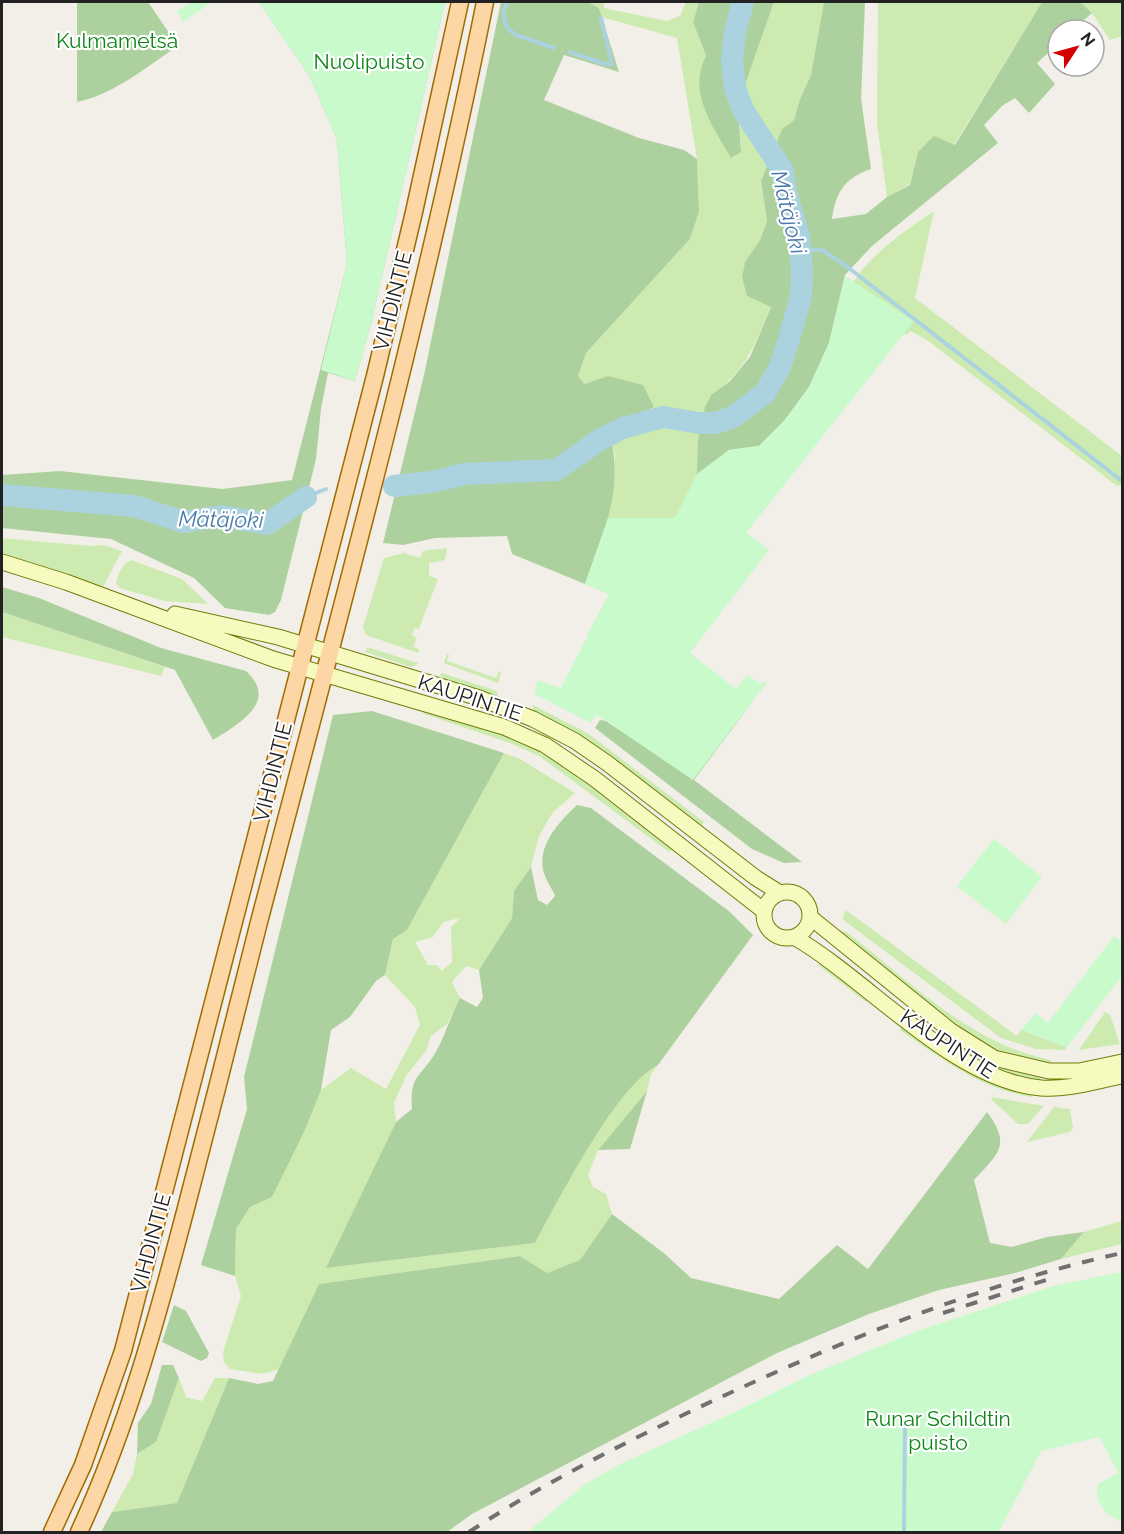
<svg xmlns="http://www.w3.org/2000/svg" width="1124" height="1534" font-family="Raleway,sans-serif">
	<style>
		.grass { fill: #cdebb0; fill-rule: evenodd }
		.forest { fill: #add19e }
		.park { fill: #c8facc }
		.lines { fill: none; stroke-linecap: round; stroke-linejoin: round }
		.stream { stroke: #aad3df; stroke-width: 4 }
		.river { stroke: #aad3df; stroke-width: 22 }
		.secondary-casing { stroke: #707d05; stroke-width: 17 }
		.primary-casing { stroke: #a06b00; stroke-width: 19 }
		.secondary { stroke: #f7fabf; stroke-width: 15 }
		.primary { stroke: #fcd6a4; stroke-width: 16 }
		.rail { stroke: #707070; stroke-width: 4; stroke-dasharray: 12 12; stroke-linecap: butt }
		.labels { text-anchor: middle; stroke-width: 4.5; stroke-linejoin: round; paint-order: stroke }
		.park-label { font-size: 21px; fill: #0c8416; stroke: #fff }
		.street-label { font-size: 21px; fill: #222; stroke: #fff }
		.water-label { font-size: 22px; font-style: italic; fill: #4a7aab; stroke: #fff }
	</style>
	<rect width="100%" height="100%" fill="#f2efe9"/>
	<path class="grass" d="M 588,2 L 604,2 L 604,8 L 667,21 L 680,16 L 686,2 L 699,2 L 693,22 L 741,151 L 738,105 L 774,2 L 824,2 L 811,75 L 800,99 L 794,120 L 782,129 L 761,181 L 767,221 L 760,240 L 745,262 L 742,277 L 747,296 L 771,306 C 755,344 747,370 712,394 L 742,518 L 749,530 L 587,636 L 609,594 L 585,584 L 608,518 L 615,456 L 609,428 L 648,412 L 608,376 L 584,384 L 577,376 L 586,353 L 690,239 L 699,212 L 697,159 L 677,38 L 602,17 L 599,8 Z
		M 878,2 L 1042,2 L 954,145 L 918,152 L 910,184 L 887,197 L 877,123 Z
		M 1080,2 L 1122,2 L 1122,36 L 1110,40 L 1092,13 Z
		M 934,211 L 915,298 L 1122,456 L 1121,485 L 1117,486 L 927,340 L 910,331 L 906,335 L 855,293 L 854,281 C 874,251 905,231 934,211 Z
		M 2,538 L 90,546 L 104,545 L 122,551 L 103,587 L 2,554 Z
		M 447,548 L 445,560 L 429,563 L 429,576 L 438,579 L 419,629 L 415,628 L 412,635 L 417,638 L 413,647 L 419,649 L 418,653 L 366,635 L 363,627 L 384,558 L 404,553 L 420,558 L 423,551 Z
		M 131,560 L 182,579 L 208,604 L 164,601 L 120,588 L 116,584 C 118,574 121,565 131,560 Z
		M 2,612 L 165,667 L 161,676 L 2,637 Z
		M 367,647 L 418,663 L 418,664 L 411,667 L 365,652 Z
		M 447,654 L 449,654 L 447,661 L 496,678 L 499,671 L 501,673 L 498,683 L 444,663 Z
		M 442,673 L 497,691 L 498,694 L 495,697 L 446,680 L 440,675 Z
		M 533,705 L 589,734 L 704,822 L 701,826 L 596,746 L 533,711 Z
		M 423,711 C 471,721 519,736 561,761 C 599,784 638,821 674,848 L 669,852 L 539,756 L 510,743 L 424,714 Z
		M 504,753 L 520,759 L 575,793 L 553,812 L 539,836 L 531,867 L 514,891 L 512,918 L 479,970 L 466,966 L 452,982 L 460,998 L 447,1024 L 431,1036 L 426,1051 L 406,1076 L 394,1103 L 396,1122 L 327,1268 L 535,1243 C 560,1198 615,1086 658,1065 L 651,1074 L 647,1091 L 598,1150 L 588,1175 L 593,1187 L 606,1194 L 612,1214 L 580,1261 L 547,1273 L 520,1256 L 319,1284 L 279,1369 L 263,1374 L 230,1369 L 224,1362 L 223,1352 L 241,1296 L 235,1276 L 236,1229 L 250,1207 L 272,1197 L 321,1090 L 351,1068 L 386,1089 L 420,1025 L 415,1007 L 385,975 L 393,939 L 407,930 ZM 460,918 L 451,927 L 452,962 L 442,971 L 437,965 L 428,965 L 415,942 L 433,937 L 443,922 Z
		M 846,910 L 1017,1036 L 1021,1030 L 1067,1047 L 1065,1050 L 1036,1049 L 1001,1038 L 842,919 Z
		M 842,931 L 847,932 C 909,981 971,1044 1051,1060 L 1051,1065 L 1013,1057 L 977,1042 L 838,935 Z
		M 821,959 L 871,996 L 866,1002 L 818,965 Z
		M 1105,1012 L 1110,1015 L 1120,1044 L 1079,1050 Z
		M 901,1025 L 1031,1090 L 1032,1097 C 983,1090 947,1062 907,1035 L 900,1030 Z
		M 952,1038 L 1042,1073 L 1040,1081 L 989,1068 L 947,1044 Z
		M 992,1097 L 1044,1106 L 1028,1124 L 1018,1124 L 991,1099 Z
		M 1054,1107 L 1070,1109 L 1073,1128 L 1070,1132 L 1027,1142 Z
		M 1122,1221 L 1122,1244 L 1061,1259 L 1084,1232 Z
		M 179,1378 L 186,1397 L 202,1401 L 215,1378 L 229,1378 L 177,1503 L 112,1512 L 133,1474 L 137,1454 L 156,1442 Z"/>
	<path class="forest" d="M 77,2 L 148,2 L 178,46 C 146,67 115,94 77,102 Z
		M 259,2 L 445,2 L 371,324 L 355,381 L 328,373 L 321,409 L 316,459 L 281,600 L 275,612 L 269,615 L 225,608 L 194,578 L 111,539 L 2,528 L 2,475 L 60,471 L 222,489 L 292,480 L 347,264 L 337,139 L 309,75 Z
		M 501,2 L 588,2 L 599,8 L 619,72 L 564,55 L 544,100 L 639,138 L 684,150 L 697,159 L 699,212 L 690,239 L 586,353 L 578,376 L 584,384 L 608,376 L 643,385 L 654,407 L 609,428 C 624,490 606,526 585,584 L 512,554 L 507,536 L 435,538 L 403,545 L 383,543 L 424,375 Z
		M 699,2 L 774,2 L 738,105 L 741,152 L 731,158 C 713,126 687,93 706,56 L 693,22 Z
		M 824,2 L 865,2 L 861,99 L 871,169 C 845,178 836,191 832,219 L 866,214 L 887,197 L 910,185 L 918,152 L 934,136 L 955,145 L 1042,2 L 1080,2 L 1092,13 L 1073,30 L 1058,30 L 1058,44 L 1037,63 L 1055,84 L 1029,113 L 1015,98 L 1002,106 L 984,125 L 998,143 L 872,246 L 845,275 L 829,343 L 809,387 L 784,421 L 759,446 L 729,450 L 697,474 L 698,440 L 705,407 L 712,394 L 730,381 L 750,357 L 771,307 L 747,296 L 742,277 L 745,262 L 760,240 L 767,221 L 761,181 L 782,129 L 794,120 L 800,99 L 811,75 Z
		M 2,587 L 39,598 L 161,648 L 246,671 C 280,702 237,725 213,740 L 175,670 L 2,612 Z
		M 372,711 L 504,753 L 407,930 L 393,939 L 385,975 L 376,981 L 350,1017 L 331,1030 L 321,1090 L 304,1132 L 272,1197 L 250,1207 L 236,1229 L 235,1276 L 201,1265 L 247,1109 L 244,1077 L 333,715 Z
		M 744,713 L 694,780 L 802,862 L 784,863 L 752,849 L 595,728 L 600,720 L 606,721 L 665,760 Z
		M 577,805 L 591,808 L 730,912 L 753,935 L 658,1065 C 615,1087 560,1198 535,1243 L 326,1268 L 396,1122 L 412,1109 C 409,1074 422,1077 437,1050 C 445,1035 451,1015 460,998 L 477,1007 L 483,998 L 479,970 L 512,918 L 514,891 L 531,867 L 538,900 L 547,905 L 555,896 C 552,888 545,879 543,870 C 538,844 560,821 577,805 Z
		M 647,1091 L 630,1149 L 598,1150 Z
		M 987,1112 C 1012,1145 998,1154 974,1180 L 990,1243 L 1012,1247 L 1047,1237 L 1084,1232 L 1061,1259 L 1015,1273 L 939,1290 L 869,1314 L 777,1353 L 472,1514 L 447,1532 L 101,1532 L 112,1512 L 177,1503 L 229,1378 L 258,1384 L 273,1381 L 319,1284 L 520,1256 L 547,1273 L 580,1260 L 612,1214 L 665,1254 L 691,1278 L 779,1299 L 837,1245 L 868,1269 Z
		M 174,1305 L 186,1311 L 209,1353 L 207,1358 L 201,1361 L 162,1342 Z
		M 162,1365 L 173,1365 L 179,1378 L 156,1442 L 137,1454 L 138,1423 L 151,1404 Z"/>
	<path class="park" d="M 192,2 L 212,2 L 183,22 L 177,11 Z
		M 259,2 L 445,2 L 371,324 L 355,381 L 321,370 L 347,264 L 337,139 L 309,75 Z
		M 845,276 L 914,321 L 746,533 L 769,550 L 690,653 L 736,689 L 747,675 L 760,683 L 768,681 L 693,780 L 597,715 L 590,723 L 535,694 L 537,680 L 561,688 L 609,594 L 585,584 L 608,518 L 675,518 L 697,474 L 729,450 L 759,446 L 784,421 L 809,388 L 829,343 Z
		M 994,839 L 1042,877 L 1006,924 L 957,886 Z
		M 1114,936 L 1122,942 L 1122,976 L 1067,1047 L 1021,1030 L 1036,1013 L 1048,1023 Z
		M 1122,1272 L 1122,1521 C 1105,1517 1094,1501 1098,1484 L 1118,1473 L 1100,1437 L 1041,1451 L 999,1532 L 528,1532 L 584,1485 L 620,1464 L 735,1412 L 810,1375 L 917,1331 L 1053,1286 Z"/>
	<g class="lines">
		<path class="stream" d="M 507,2 L 503,13 L 507,28 L 516,35 L 554,48
			M 601,18 L 611,60
			M 570,52 L 605,64 L 612,64
			M 801,250 L 822,250 L 845,265 L 1122,481
			M 306,497 L 326,489
			M 904,1532 L 905,1421"/>
		<path class="river" d="M 394,486 L 432,482 L 464,474 L 556,470 L 601,439 L 623,428 L 663,417 L 699,423 L 715,423 L 733,417 L 765,393 L 780,367 L 789,339 L 801,296 L 802,271 L 799,236 L 785,189 L 783,171 L 743,110 L 735,88 L 732,60 L 735,32 L 743,2
			M 2,495 L 134,506 L 184,522 L 222,516 L 267,524 L 306,497"/>
		<g class="secondary-casing">
			<path id="secondary" d="M 2,562 L 66,582 L 273,659 L 504,727 L 545,745 L 595,779 L 764,911
				M 175,614 L 278,637 L 479,698 L 533,719 L 575,741 L 607,763 L 756,878 L 780,893
				M764 915a23 23 0 1 1 46 0a23 23 0 1 1-46 0Z
				M 810,917 L 951,1031 L 994,1058 L 1049,1071 L 1079,1071 L 1122,1062
				M 794,937 C 870,981 952,1080 1041,1088 C 1068,1090 1096,1081 1122,1076"/>
		</g>
		<g class="primary-casing">
			<path id="primary" d="M 52,1532 L 83,1465 L 123,1351 L 375,376 L 414,212 L 460,2
				M 79,1532 C 127,1428 157,1319 186,1208 C 211,1113 235,1017 259,922 C 339,617 423,311 485,2"/>
		</g>
		<use href="#secondary" class="secondary"/>
		<use href="#primary" class="primary"/>
		<path class="rail" d="M 943,1313 L 1046,1280
			M 469,1532 C 548,1480 636,1437 721,1397 C 851,1337 982,1284 1122,1253"/>
	</g>
	<g class="labels">
		<g class="park-label">
			<text x="117" y="48">Kulmametsä</text>
			<text x="369" y="69">Nuolipuisto</text>
			<text x="938" y="1426">Runar Schildtin<tspan x="938" dy="24">puisto</tspan></text>
		</g>
		<g class="street-label">
			<text transform="translate(393 301) rotate(-76)" y="7">VIHDINTIE</text>
			<text transform="translate(470 698) rotate(18)" y="7">KAUPINTIE</text>
			<text transform="translate(273 772) rotate(-76)" y="7">VIHDINTIE</text>
			<text transform="translate(948 1044) rotate(33)" y="7">KAUPINTIE</text>
			<text transform="translate(151 1243) rotate(-75)" y="7">VIHDINTIE</text>
		</g>
		<g class="water-label">
			<text transform="translate(789 212) rotate(76)" y="8">Mätäjoki</text>
			<text transform="translate(221 519) rotate(1)" y="8">Mätäjoki</text>
		</g>
	</g>
	<rect width="1124" height="1534" fill="none" stroke="#222222" stroke-width="6"/>
	<g transform="translate(1076 48) rotate(54)"><circle r="28" fill="#ffffff" stroke="#a7a7a7" stroke-width="1.5"/>
	<path d="M0-4.5L10 22L0 15L-10 22Z" fill="#d40000"/>
	<text y="-9" font-size="16" font-weight="bold" text-anchor="middle" fill="#222222">N</text>
	</g>
</svg>
